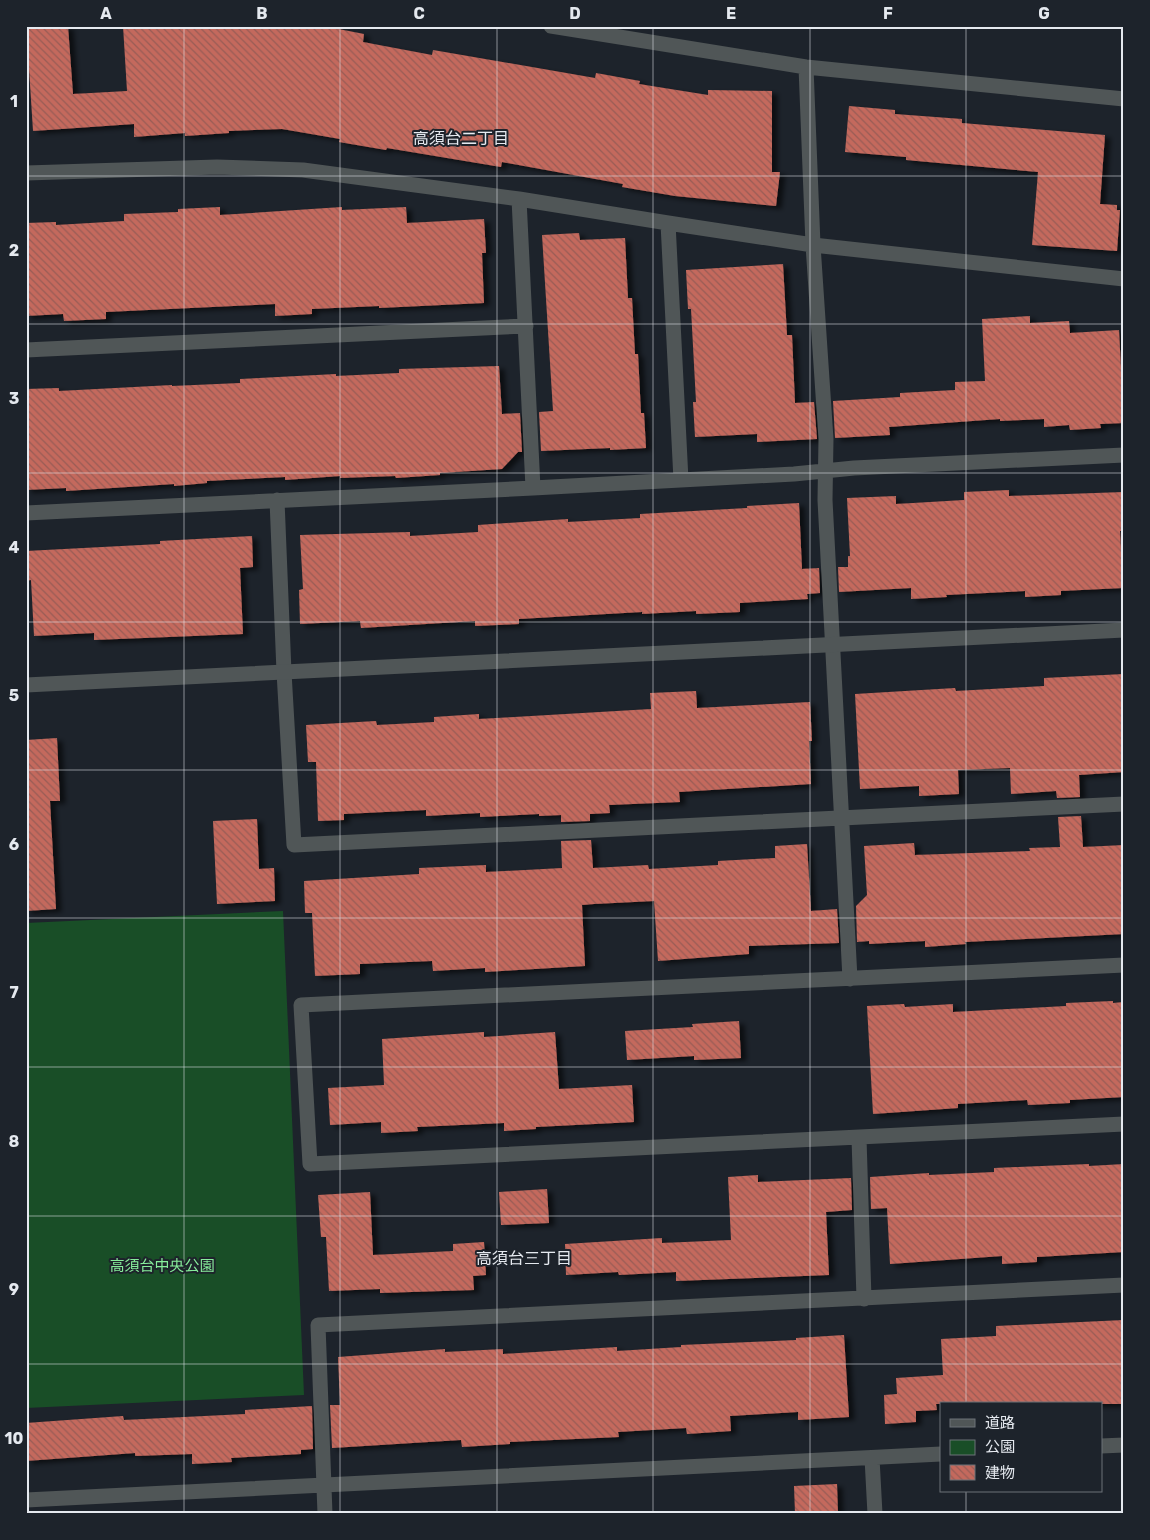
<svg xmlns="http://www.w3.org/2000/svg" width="1150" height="1540" font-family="Rubik,'Noto Sans JP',sans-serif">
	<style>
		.green { fill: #194e27 }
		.building { fill: url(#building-back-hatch); filter: url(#shadow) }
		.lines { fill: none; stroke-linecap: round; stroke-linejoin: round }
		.minor { stroke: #505657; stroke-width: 15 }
		.tertiary { stroke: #505657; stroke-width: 15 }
		.grid { fill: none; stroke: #e5e9ef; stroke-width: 1; stroke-opacity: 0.55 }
		.labels { text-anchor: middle; stroke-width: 4; stroke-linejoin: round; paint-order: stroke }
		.park-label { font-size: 15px; fill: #87ed9b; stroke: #1d232b }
		.neighbourhood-label { font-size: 16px; fill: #e5e9ef; stroke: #1d232b }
		.neatline { fill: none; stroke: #e5e9ef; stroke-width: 2 }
		.grid-label { font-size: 16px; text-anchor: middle; font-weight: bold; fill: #e5e9ef }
	</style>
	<defs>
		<pattern id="building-back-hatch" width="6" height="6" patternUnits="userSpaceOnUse" patternTransform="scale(1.25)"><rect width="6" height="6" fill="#c4695d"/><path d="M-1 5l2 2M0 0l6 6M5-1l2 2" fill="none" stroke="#985d56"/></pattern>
		<filter id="shadow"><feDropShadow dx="5.5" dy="3" stdDeviation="2.5" flood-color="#0009"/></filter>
	</defs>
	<rect width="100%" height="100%" fill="#1d232b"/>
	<path class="green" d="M 283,911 L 304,1395 L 26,1408 L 26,923 Z"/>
	<path class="building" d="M 26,26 L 68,26 L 73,94 L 127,91 L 123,26 L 323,26 L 364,34 L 363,42 L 432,55 L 433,50 L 595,78 L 596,73 L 640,81 L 639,84 L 708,95 L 708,90 L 772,91 L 772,172 L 780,172 L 776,206 L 675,196 L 622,187 L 623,184 L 502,162 L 501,167 L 387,148 L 386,150 L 339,142 L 340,139 L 282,129 L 229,131 L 229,133 L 185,136 L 185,133 L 134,137 L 134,124 L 33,131 L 28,53 L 26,54 Z
		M 849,106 L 895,110 L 895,114 L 962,119 L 962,123 L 1105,135 L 1100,204 L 1117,205 L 1117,210 L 1120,210 L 1117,251 L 1032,245 L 1038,172 L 906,160 L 906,157 L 845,152 Z
		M 220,207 L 220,215 L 342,207 L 342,210 L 406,207 L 407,223 L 484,219 L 486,253 L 482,253 L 484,303 L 379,308 L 379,306 L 312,309 L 312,314 L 275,316 L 275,304 L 106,312 L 106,319 L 64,321 L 63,314 L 26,316 L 26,223 L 56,222 L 56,225 L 124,221 L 124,214 L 178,212 L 178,209 Z
		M 579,233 L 580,240 L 625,238 L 628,298 L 632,298 L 635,354 L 638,354 L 641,413 L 644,413 L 646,448 L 610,450 L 610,448 L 541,451 L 539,412 L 553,411 L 542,235 Z
		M 783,264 L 787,335 L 792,335 L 795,403 L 814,402 L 817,439 L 757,442 L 757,434 L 695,437 L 693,402 L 696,402 L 691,309 L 688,309 L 686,270 Z
		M 1030,316 L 1030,323 L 1069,321 L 1070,333 L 1119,330 L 1122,388 L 1124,388 L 1124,423 L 1100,424 L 1101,428 L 1070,430 L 1069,425 L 1044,427 L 1044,419 L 1000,421 L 1000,419 L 889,427 L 890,435 L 835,438 L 833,401 L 900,397 L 900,393 L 955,390 L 955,382 L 985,381 L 982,319 Z
		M 499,366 L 502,414 L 520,413 L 522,452 L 518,452 L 502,469 L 440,473 L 440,475 L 396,478 L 395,476 L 340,478 L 340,476 L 285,480 L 285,477 L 207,481 L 207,483 L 174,486 L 174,484 L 66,491 L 66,488 L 26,490 L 26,389 L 59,388 L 59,391 L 172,385 L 172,386 L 240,383 L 240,379 L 336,374 L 336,376 L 399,373 L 399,369 Z
		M 1009,490 L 1009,496 L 1124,492 L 1124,531 L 1120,531 L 1123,588 L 1061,591 L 1061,595 L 1025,597 L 1025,591 L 946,595 L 947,597 L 911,599 L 911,588 L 839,592 L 838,567 L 848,567 L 848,556 L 850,556 L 847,498 L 896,496 L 896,504 L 964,500 L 964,492 Z
		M 799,503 L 802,569 L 819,568 L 820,593 L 807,594 L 808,599 L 740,603 L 740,612 L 696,614 L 696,611 L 642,614 L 642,612 L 519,619 L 519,624 L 475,626 L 475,621 L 361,628 L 360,621 L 300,624 L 299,590 L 303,589 L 300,535 L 410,532 L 410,536 L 478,532 L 478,525 L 568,519 L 568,522 L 640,518 L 640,514 L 747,508 L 747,506 Z
		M 252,536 L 253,567 L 240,568 L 243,634 L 94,640 L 94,633 L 34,636 L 31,580 L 26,581 L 26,551 L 160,544 L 160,541 Z
		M 1124,674 L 1124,772 L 1079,775 L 1080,797 L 1057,798 L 1056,791 L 1011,794 L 1010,768 L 958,770 L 959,794 L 919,796 L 919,786 L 860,789 L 855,694 L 955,688 L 956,691 L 1044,686 L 1044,678 Z
		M 696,691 L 697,708 L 810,702 L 812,741 L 809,741 L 811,784 L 679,792 L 680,802 L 609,805 L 610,813 L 590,814 L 590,821 L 561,822 L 561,815 L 539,816 L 539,814 L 480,817 L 480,813 L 426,816 L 426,810 L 344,814 L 344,820 L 318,821 L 316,762 L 308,762 L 306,725 L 376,721 L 377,725 L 434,722 L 434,717 L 479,714 L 479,719 L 651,709 L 650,693 Z
		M 57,738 L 60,801 L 50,801 L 56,909 L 26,911 L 26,740 Z
		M 1081,816 L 1083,847 L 1124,845 L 1124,934 L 965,942 L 966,944 L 925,947 L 925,941 L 869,944 L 869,941 L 857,942 L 856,906 L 867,895 L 864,846 L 914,843 L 915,855 L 1030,851 L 1029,848 L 1060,847 L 1058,817 Z
		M 257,819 L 259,869 L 274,868 L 275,901 L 217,904 L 213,821 Z
		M 591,840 L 593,868 L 648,865 L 649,869 L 718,865 L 718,861 L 775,858 L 775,846 L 807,844 L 811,911 L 837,909 L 839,943 L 749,946 L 749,954 L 658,961 L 654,901 L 594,904 L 582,905 L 585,966 L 485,972 L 485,968 L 433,971 L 432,961 L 360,964 L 360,974 L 315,976 L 312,913 L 305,913 L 304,881 L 419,874 L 419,868 L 486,865 L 486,872 L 562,868 L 561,841 Z
		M 1113,1001 L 1113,1003 L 1124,1002 L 1124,1038 L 1122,1038 L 1124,1097 L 1070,1100 L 1070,1103 L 1028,1105 L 1027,1100 L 958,1104 L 958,1108 L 873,1114 L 867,1006 L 904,1004 L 905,1007 L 953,1004 L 953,1012 L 1066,1006 L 1066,1003 Z
		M 739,1021 L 741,1058 L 694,1060 L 694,1056 L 627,1060 L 625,1031 L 693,1027 L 692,1024 Z
		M 484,1032 L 484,1037 L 555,1032 L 559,1089 L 632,1085 L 634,1122 L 536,1127 L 536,1129 L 504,1131 L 504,1123 L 417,1127 L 418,1131 L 381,1133 L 381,1122 L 330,1125 L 328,1088 L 384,1085 L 382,1039 Z
		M 1089,1164 L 1089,1166 L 1124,1164 L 1124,1252 L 1037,1257 L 1037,1262 L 1002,1264 L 1002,1256 L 890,1264 L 887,1208 L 871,1209 L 870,1177 L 929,1173 L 929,1175 L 994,1172 L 994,1168 Z
		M 758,1175 L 758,1182 L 851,1178 L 852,1210 L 826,1212 L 829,1275 L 676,1281 L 676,1272 L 619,1275 L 618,1272 L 566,1275 L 565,1244 L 662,1238 L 662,1243 L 731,1240 L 728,1177 Z
		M 547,1189 L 549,1223 L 501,1225 L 499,1192 Z
		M 370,1192 L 373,1255 L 453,1251 L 453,1244 L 484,1242 L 486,1275 L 473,1276 L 474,1290 L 380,1293 L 380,1289 L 329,1291 L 326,1237 L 321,1237 L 318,1195 Z
		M 1124,1320 L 1124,1404 L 936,1404 L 937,1410 L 916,1411 L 916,1422 L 885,1424 L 884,1395 L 897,1394 L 896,1378 L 943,1375 L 941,1339 L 996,1336 L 996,1326 Z
		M 844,1335 L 849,1417 L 798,1420 L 798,1412 L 730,1416 L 731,1431 L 687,1434 L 686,1428 L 618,1432 L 619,1437 L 510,1442 L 510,1444 L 462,1447 L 461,1440 L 332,1448 L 330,1405 L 340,1405 L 338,1357 L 445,1349 L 445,1352 L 503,1349 L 503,1354 L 617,1347 L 617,1351 L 681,1347 L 681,1345 L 796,1340 L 796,1338 Z
		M 312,1406 L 313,1449 L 301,1450 L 301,1454 L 231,1458 L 232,1462 L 192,1464 L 192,1454 L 135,1456 L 135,1453 L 26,1461 L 26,1423 L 123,1416 L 124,1420 L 245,1414 L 245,1410 Z
		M 837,1484 L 838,1514 L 795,1514 L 794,1486 Z"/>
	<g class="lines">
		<path class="minor" d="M 551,26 L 806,67 L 1124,99
			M 806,67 L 813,245 L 826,439 L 825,500 L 850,979
			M 26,173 L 217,167 L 303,170 L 519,199 L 668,223 L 813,245 L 1124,279
			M 519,199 L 533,488
			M 668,223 L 681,480
			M 26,350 L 526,326
			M 277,500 L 284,672 L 294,845 L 1124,804
			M 26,513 L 533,488 L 794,474 L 854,468 L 1124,455
			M 1124,965 L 301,1005 L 310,1164 L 1124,1124
			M 859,1138 L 864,1299
			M 1101,1446 L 1124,1445
			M 872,1458 L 875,1514
			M 26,1500 L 941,1454
			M 325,1514 L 318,1325 L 1124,1285"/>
		<path class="tertiary" d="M 26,685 L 1124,630"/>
	</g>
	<path class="grid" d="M 184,26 L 184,1514M 340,26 L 340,1514M 497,26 L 497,1514M 653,26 L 653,1514M 810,26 L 810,1514M 966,26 L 966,1404M 26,176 L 1124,176M 26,324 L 1124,324M 26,473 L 1124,473M 26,622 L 1124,622M 26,770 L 1124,770M 26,918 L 1124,918M 26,1067 L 1124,1067M 26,1216 L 1124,1216M 26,1364 L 1124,1364M 966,1491 L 966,1514"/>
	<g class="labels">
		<g class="park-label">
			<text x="162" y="1271">高須台中央公園</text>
		</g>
		<g class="neighbourhood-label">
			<text x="461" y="144">高須台二丁目</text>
			<text x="524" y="1264">高須台三丁目</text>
		</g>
	</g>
	<rect width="1150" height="1540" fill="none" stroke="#1d232b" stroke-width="55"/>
	<rect x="940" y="1402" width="162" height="90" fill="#1d232b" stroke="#6d7279"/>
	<rect x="950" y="1419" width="25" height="8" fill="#505657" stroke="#6d7279"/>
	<text x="985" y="1428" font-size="15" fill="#e5e9ef">道路</text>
	<rect x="950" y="1440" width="25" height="15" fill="#194e27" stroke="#6d7279"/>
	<text x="985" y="1452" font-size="15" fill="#e5e9ef">公園</text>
	<rect x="950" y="1465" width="25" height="15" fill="url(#building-back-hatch)" stroke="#6d7279"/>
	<text x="985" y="1478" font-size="15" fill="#e5e9ef">建物</text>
	<rect x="28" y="28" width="1094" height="1484" class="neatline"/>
	<g class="grid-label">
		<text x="106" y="19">A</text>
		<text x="262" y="19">B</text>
		<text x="419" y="19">C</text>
		<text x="575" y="19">D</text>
		<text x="731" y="19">E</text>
		<text x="888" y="19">F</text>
		<text x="1044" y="19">G</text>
		<text x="14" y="107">1</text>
		<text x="14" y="256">2</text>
		<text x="14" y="404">3</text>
		<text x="14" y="553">4</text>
		<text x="14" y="701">5</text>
		<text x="14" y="850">6</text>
		<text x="14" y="998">7</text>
		<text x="14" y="1147">8</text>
		<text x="14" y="1295">9</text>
		<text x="14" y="1444">10</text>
	</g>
</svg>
